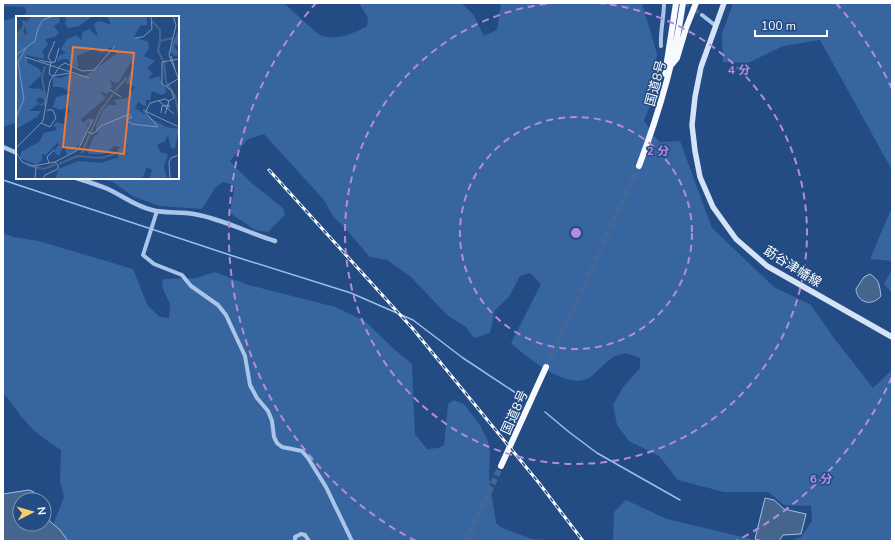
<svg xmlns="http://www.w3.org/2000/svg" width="895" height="544" font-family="'Nunito Sans','Noto Sans JP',sans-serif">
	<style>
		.green { fill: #3665a0 }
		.water { fill: #46658d; stroke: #9dc0e9 }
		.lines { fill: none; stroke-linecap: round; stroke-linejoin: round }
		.stream { stroke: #9dc0e9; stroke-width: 1.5 }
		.minor-tunnel { stroke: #436796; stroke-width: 4; stroke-dasharray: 4 2; stroke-linecap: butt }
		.trunk-tunnel { stroke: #436796; stroke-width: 6; stroke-dasharray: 6 3; stroke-linecap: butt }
		.minor { stroke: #aac5e8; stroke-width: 4 }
		.tertiary { stroke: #aac5e8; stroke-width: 4.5 }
		.secondary { stroke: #d4e3f7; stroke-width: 5.5 }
		.trunk { stroke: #f6f9fe; stroke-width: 6 }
		.rail-casing { stroke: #fff; stroke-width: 3 }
		.rail { stroke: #224c83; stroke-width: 1.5; stroke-dasharray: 4.5; stroke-linecap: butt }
		.ring { fill: none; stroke: #b68bdc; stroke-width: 2; stroke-dasharray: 7 5 }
		.labels { text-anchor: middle; stroke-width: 3; stroke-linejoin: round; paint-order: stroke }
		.street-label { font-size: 13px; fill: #fff; stroke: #224c83 }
		.inset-river { fill: none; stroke: #46658d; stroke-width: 2 }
		.inset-road { fill: none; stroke: #7a94b5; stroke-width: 1 }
		.view { fill: #ed7a3d; fill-opacity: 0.15; stroke: #ed7a3d; stroke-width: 2 }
		.inset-edge { fill: none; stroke: #fff; stroke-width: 2 }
		.centre { fill: #b68bdc; stroke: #224c83; stroke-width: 2 }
		.ring-label { font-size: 12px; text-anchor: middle; font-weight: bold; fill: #b68bdc; stroke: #224c83; stroke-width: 3; stroke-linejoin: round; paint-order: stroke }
	</style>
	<rect width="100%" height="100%" fill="#224c83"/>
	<path class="green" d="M 3,3 L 284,3 C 289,8 319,35 322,36 C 338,40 353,34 367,26 L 368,18 L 359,3 L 461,3 L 473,14 L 484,36 L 497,30 L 501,3 L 642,3 L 657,54 L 650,106 L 644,120 L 652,134 L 660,142 L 680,141 L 712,228 L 774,287 L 811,305 L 834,338 L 873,388 L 892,370 L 892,541 L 789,541 L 801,537 L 812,521 L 811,506 L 784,505 L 768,492 L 724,492 L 678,480 L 659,456 L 629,441 L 617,425 L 613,405 L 623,387 L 640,368 L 640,358 L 626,353 C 622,354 616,355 612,358 C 604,363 597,373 589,378 C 566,390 528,358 511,343 L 541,284 L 530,273 L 520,276 L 509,297 L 495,310 L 490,333 L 474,338 L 466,327 L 448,316 L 410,276 L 387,260 L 370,257 L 345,228 L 333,216 L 324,200 L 264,134 L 248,139 L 230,161 L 249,181 L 283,208 L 285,215 L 268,232 L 255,230 L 230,213 L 234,190 L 234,185 L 223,182 L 215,188 L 202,209 L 160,206 L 134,197 L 113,182 L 95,178 L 178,178 L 178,17 L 19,17 L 26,14 L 25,7 L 3,6 Z
		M 733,3 L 892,3 L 892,170 L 820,40 L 783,46 L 748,63 L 723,62 L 722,34 Z
		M 17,17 L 17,122 L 3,127 L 3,21 Z
		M 892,207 L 892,261 L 870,259 Z
		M 3,233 L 13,237 L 39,241 L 133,269 L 148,306 L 160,317 L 169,318 L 170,304 L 162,287 L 163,279 L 196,278 L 215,272 L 249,285 L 335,307 L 365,321 L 394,349 L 412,364 L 415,434 L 427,449 L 438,448 L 444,445 L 448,404 L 454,400 L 464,404 L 480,425 L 488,441 L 490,452 L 489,478 L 496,523 L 502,528 L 532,539 L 555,541 L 68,541 L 60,530 L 53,525 L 64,497 L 60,481 L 61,450 C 49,442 36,434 26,422 C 18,413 12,402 3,393 Z
		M 892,269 L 892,293 L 884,284 Z
		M 626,500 L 667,519 L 759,541 L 613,541 L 614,512 Z"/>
	<path class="water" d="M 870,274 C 880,281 879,284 881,296 C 872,307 857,303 856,289 L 864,277 Z
		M 29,490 L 34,492 L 35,500 L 20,500 L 20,524 L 44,524 L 44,516 L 60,530 L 68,541 L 3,541 L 3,494 Z
		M 765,498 L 774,500 L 784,509 L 806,514 L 801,534 L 783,535 L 779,541 L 762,541 L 755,539 Z"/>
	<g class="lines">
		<path class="stream" d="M 3,180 L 233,256 L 351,293 L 413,320 L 463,358 L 519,395
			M 545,412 L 569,432 L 597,453 L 680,500"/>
		<path class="minor-tunnel" d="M 686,3 L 702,15"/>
		<path class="trunk-tunnel" d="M 546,367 L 639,166
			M 466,541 L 501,466"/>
		<path class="minor" d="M 702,15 L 716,26
			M 661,46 C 660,31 664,18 664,3
			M 157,211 L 143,255 L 154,264 L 182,275 L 191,286 L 218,305 L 226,315 L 245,356 L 250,385 L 257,398 L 268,411 L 272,421 L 274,437 L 277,443 L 282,447 L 302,451 L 308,458 L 326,487 L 352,541
			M 295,541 L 295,537 L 301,534 L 305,535 L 309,541"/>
		<path class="tertiary" d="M 3,147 L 17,153
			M 76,178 C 87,181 97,185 108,189 C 123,196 135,206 152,210 C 166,214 180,211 194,214 C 223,219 248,233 275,241"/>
		<path class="secondary" d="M 724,3 L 701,67 L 695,97 L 692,125 L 695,151 L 700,177 L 713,207 L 736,239 L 767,266 L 892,337"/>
		<path class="trunk" d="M 672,64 L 677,58 L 686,28 L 696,3
			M 665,74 L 676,3
			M 639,166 C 659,113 675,59 683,3
			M 501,466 L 546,367"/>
		<g class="rail-casing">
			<path id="rail" d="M 269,170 L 413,329 L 539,483 L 583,541"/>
		</g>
		<use href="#rail" class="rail"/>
	</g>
	<g class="ring">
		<circle cx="576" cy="233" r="116"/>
		<path d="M598 3A231 231 0 1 1 554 3"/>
		<path d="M892 377A347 347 0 0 1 736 541M416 541A347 347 0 0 1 316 3M836 3A347 347 0 0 1 892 89"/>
	</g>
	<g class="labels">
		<g class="street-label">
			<text transform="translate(655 83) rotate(-75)" y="5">国道8号</text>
			<text transform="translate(793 266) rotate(32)" y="5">莇谷津幡線</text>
			<text transform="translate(514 412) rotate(-66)" y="5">国道8号</text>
		</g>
	</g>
	<g transform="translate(16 16)">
		<rect width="163" height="163" fill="#224c83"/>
		<path d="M 15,0 L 43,0 L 44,6 L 38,10 L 43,17 L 39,21 L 29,23 L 32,29 L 26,35 L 29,43 L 10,39 L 12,47 L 22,52 L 26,58 L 12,72 L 25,73 L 28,76 L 29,84 L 23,81 L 20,85 L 24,88 L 29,86 L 26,90 L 22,88 L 13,95 L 25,95 L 21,101 L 0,113 L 0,27 L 2,23 L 7,26 L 4,20 L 6,18 L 11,19 L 9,10 ZM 50,0 L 74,0 L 74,2 L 63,10 L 52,12 L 49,8 ZM 88,0 L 131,0 L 131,9 L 124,10 L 118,21 L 132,26 L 133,32 L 128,40 L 139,45 L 131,52 L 137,58 L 133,61 L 134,63 L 143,60 L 151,76 L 146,79 L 136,75 L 134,84 L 130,84 L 130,91 L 122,86 L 119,92 L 150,111 L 163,113 L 159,133 L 155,132 L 152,119 L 149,125 L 141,129 L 144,136 L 152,138 L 148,151 L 151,163 L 133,163 L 136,154 L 131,151 L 126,163 L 39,163 L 43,153 L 62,145 L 85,147 L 112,138 L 108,136 L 112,129 L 106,131 L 98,130 L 88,138 L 73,138 L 71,136 L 78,120 L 84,117 L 80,116 L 80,110 L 87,94 L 92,89 L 102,89 L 97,84 L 111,82 L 119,71 L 110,67 L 117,51 L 115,46 L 103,66 L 99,67 L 94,64 L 96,71 L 93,76 L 91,78 L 83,75 L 90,82 L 65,103 L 67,107 L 73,102 L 76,104 L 73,108 L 70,107 L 72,111 L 66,127 L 60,131 L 61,134 L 51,139 L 48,129 L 43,140 L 38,135 L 43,128 L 41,127 L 30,139 L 26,138 L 26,144 L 20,149 L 4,142 L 5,136 L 23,126 L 28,117 L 40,114 L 41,111 L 37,111 L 40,106 L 48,108 L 48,101 L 54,96 L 53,90 L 45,94 L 37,91 L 40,81 L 56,77 L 45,71 L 37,71 L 37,61 L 45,62 L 54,58 L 69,60 L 100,38 L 95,31 L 86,37 L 78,33 L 61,40 L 62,51 L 54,48 L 52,43 L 46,43 L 41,46 L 42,40 L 50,37 L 45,33 L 51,23 L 61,19 L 65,24 L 67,16 L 73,13 L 82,21 L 78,9 L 80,6 L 85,5 L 95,9 L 92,2 ZM 163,12 L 163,30 L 159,28 L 158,30 L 163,38 L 159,40 L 153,36 Z" fill="#3665a0"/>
		<path d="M 13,0 L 7,16 L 10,18 L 4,20 L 6,25 L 2,23 L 0,25 L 0,17 L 5,13 L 7,8 L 5,4 L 10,5 ZM 112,128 L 108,136 L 112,141 L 109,143 L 102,141 L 102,133 Z" fill="#46658d"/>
		<path class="inset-river" d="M 136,5 L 144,14 L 144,25M 144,25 L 142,35 L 148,46 L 150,66 L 159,80 L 163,100M 144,25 L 157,22M 99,75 L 111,61M 29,90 L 29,78 L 26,62 L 29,50M 68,135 L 66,136 L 84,95 L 97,78M 43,148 L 61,140 L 85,142 L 99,138M 11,149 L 28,153 L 40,148"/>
		<path class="inset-road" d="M 157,0 L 160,9 L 153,39 L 163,64M 119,22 L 127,21 L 136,13 L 135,0M 39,25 L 32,41 L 35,46 L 33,58 L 36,60 L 54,57M 0,39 L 19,25 L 22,12 L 27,4 L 37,0M 155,40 L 159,53M 9,41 L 73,62M 23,44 L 37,47M 36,46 L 39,46 L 43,32M 150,70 L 162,63M 94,74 L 105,81M 143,85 L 158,98M 153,85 L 158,82 L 155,74 L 146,68 L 146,46 L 163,43M 127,94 L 163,111M 130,95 L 134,87 L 149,83 L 153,85M 145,97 L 146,90 L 153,89 L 153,92M 149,98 L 153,85M 0,102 L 8,83 L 2,46 L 10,32M 25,107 L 34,111 L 40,102 L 37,94 L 31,94M 72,116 L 77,118 L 85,110 L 113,98 L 116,101 L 110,104 L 116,108 L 142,111 L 129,96M 0,132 L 27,105 L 34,65 L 44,50 L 49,47 L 66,55 L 78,54 L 99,30M 0,136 L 6,146 L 17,150 L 39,146 L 62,134 L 77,103M 33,147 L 31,141 L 38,134M 19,163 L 20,151M 27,163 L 29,159 L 42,153 L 42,149 L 39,146M 154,163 L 153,146 L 155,142 L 163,139"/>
		<path class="view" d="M 57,31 L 118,37 L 108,138 L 47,131 Z"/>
		<rect width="163" height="163" class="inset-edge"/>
	</g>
	<circle cx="576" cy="233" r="6" class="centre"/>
	<g class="ring-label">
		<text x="739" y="74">4 分</text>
		<text x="658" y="155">2 分</text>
		<text x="821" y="483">6 分</text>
	</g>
	<rect width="895" height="544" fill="none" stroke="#ffffff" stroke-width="8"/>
	<g transform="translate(32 512) rotate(84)"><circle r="19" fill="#224c83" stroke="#7a94b5"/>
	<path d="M0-3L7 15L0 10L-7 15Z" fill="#f4ce6c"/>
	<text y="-6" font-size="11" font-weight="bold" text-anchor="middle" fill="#ffffff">N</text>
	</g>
	<path d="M755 30v6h72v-6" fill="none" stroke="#ffffff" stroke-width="2"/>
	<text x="761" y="30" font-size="12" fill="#ffffff" stroke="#224c83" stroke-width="3" paint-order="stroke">100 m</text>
</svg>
